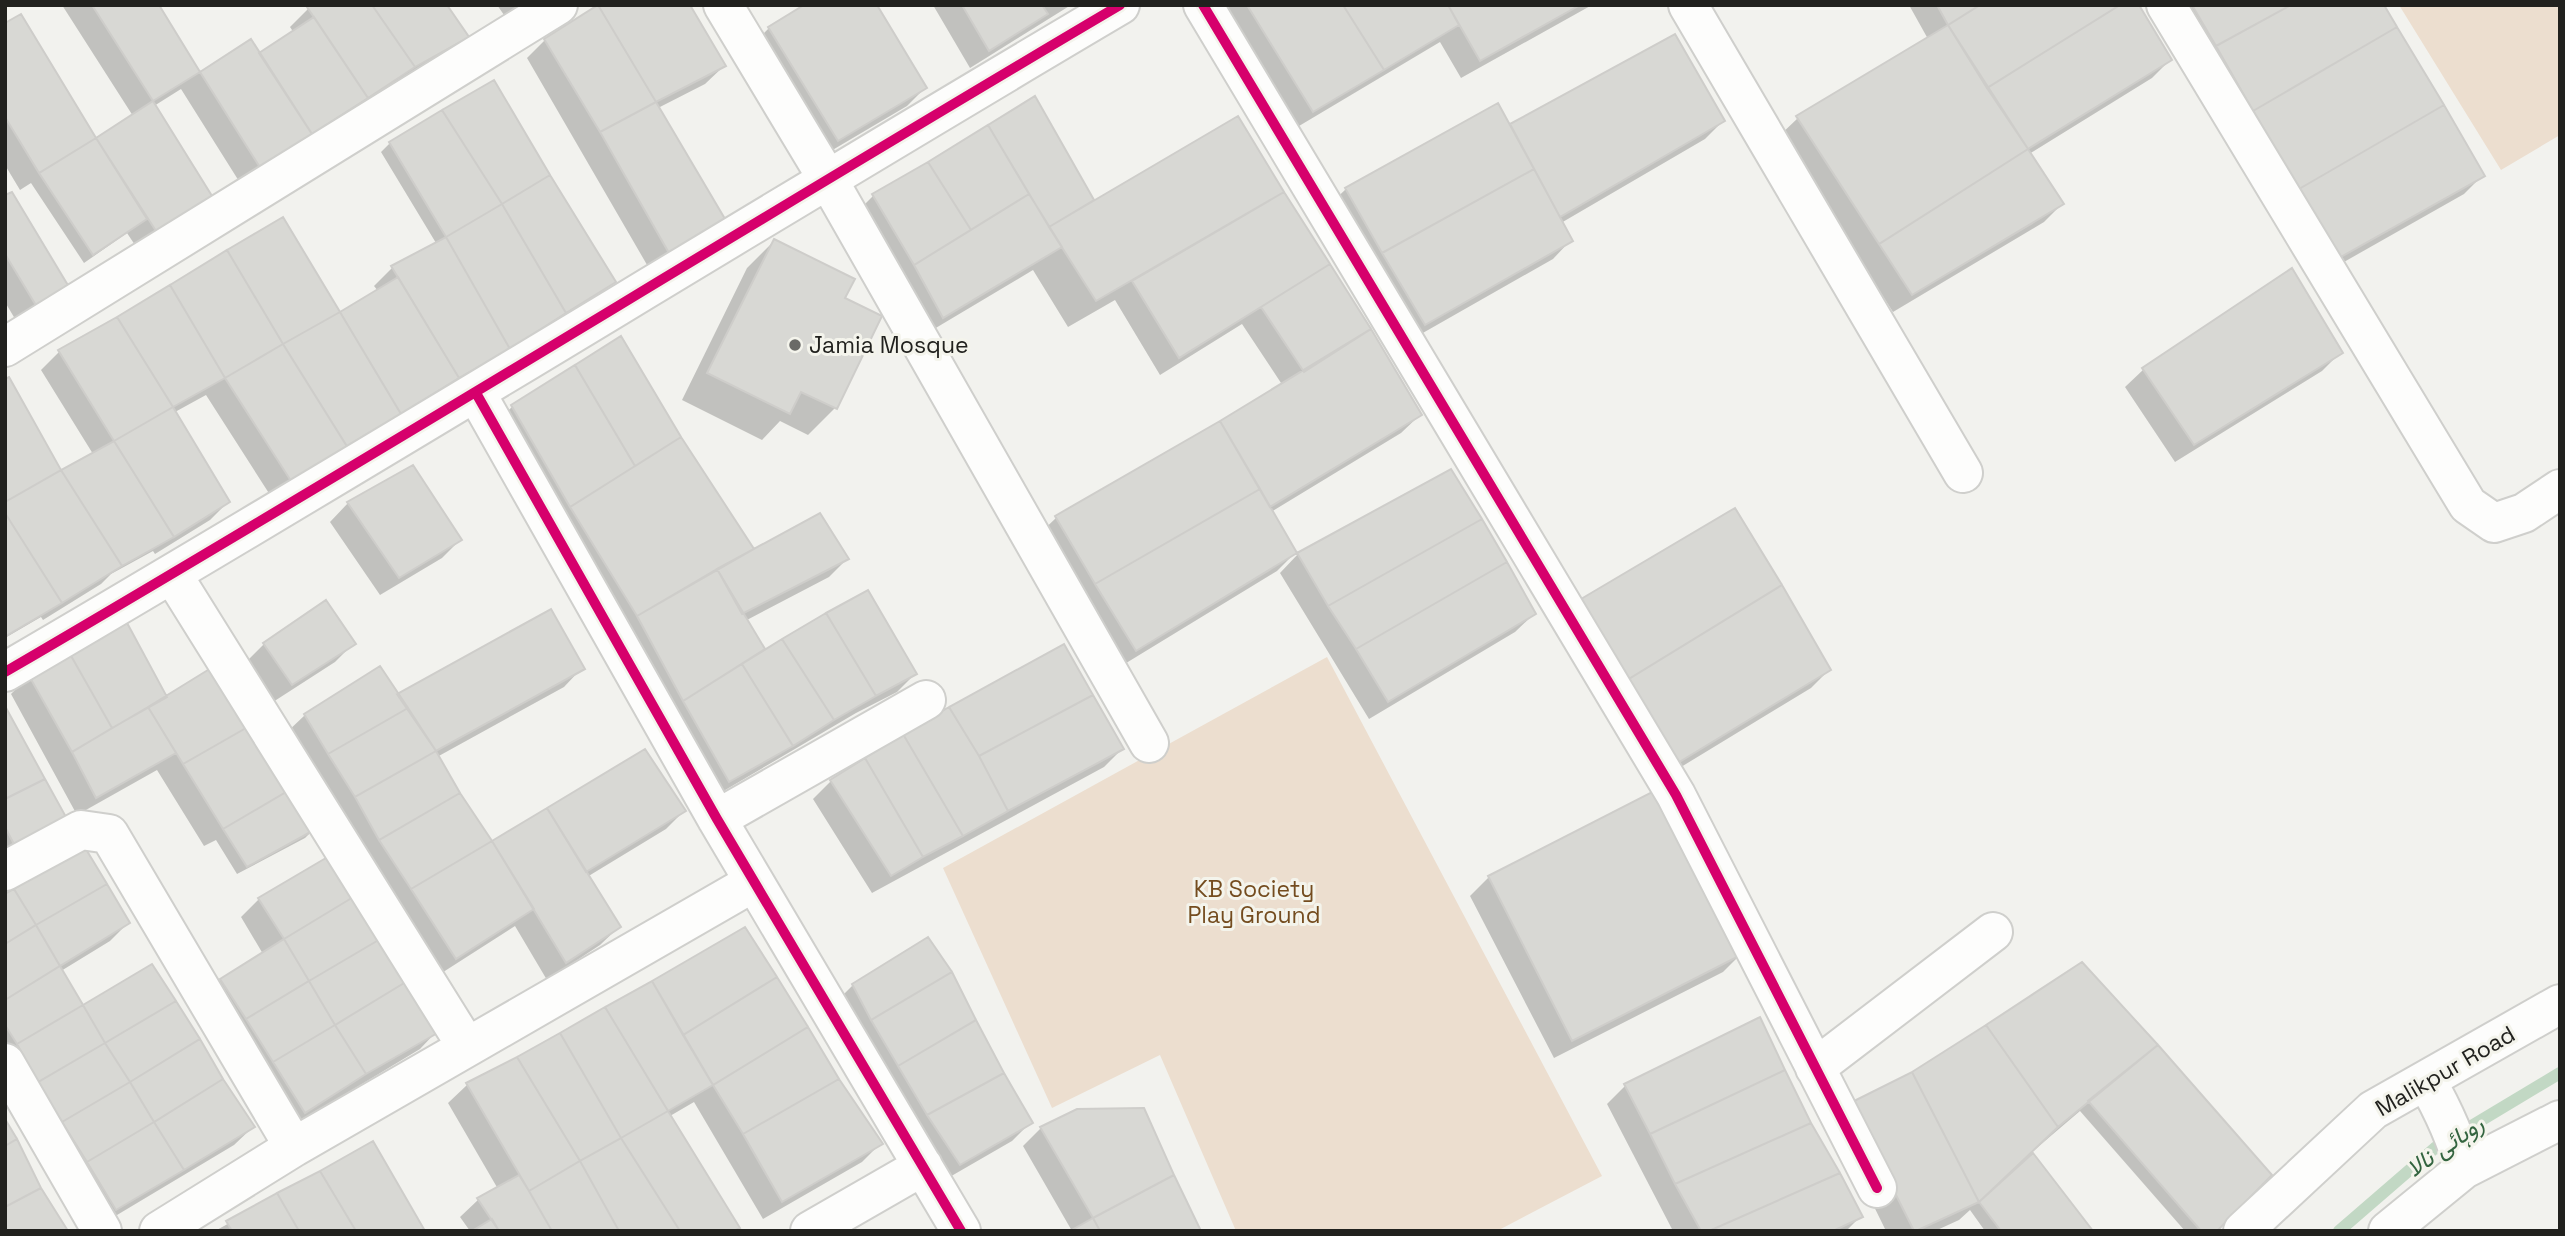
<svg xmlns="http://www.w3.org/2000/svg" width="2565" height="1236" font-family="'Space Grotesk',Vazirmatn,sans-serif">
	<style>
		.green { fill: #ecdecf }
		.shadow { fill: #0003 }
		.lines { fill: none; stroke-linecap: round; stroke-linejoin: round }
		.stream { stroke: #c2d8c4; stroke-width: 12 }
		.building { fill: #d8d8d4; stroke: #cecdca; stroke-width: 2 }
		.minor-casing { stroke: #cfcfcc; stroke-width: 42 }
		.minor { stroke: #fdfdfc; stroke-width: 38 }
		.cycleway-casing { stroke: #f4f4ec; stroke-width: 15 }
		.cycleway { stroke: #d6006c; stroke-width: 10 }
		.poi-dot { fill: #6a6a67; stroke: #f4f4ec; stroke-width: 2.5 }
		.labels { text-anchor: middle; stroke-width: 6; stroke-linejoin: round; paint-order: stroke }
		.poi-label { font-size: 23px; fill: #21211e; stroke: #f4f4ec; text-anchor: start }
		.park-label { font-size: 23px; fill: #744c1f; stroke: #f4f4ec }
		.street-label { font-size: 23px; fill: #21211e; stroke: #f4f4ec }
		.water-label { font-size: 24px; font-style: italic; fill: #33643f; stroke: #f4f4ec }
	</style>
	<rect width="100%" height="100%" fill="#f2f2ee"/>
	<path class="green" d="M 2399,5 L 2560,5 L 2560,135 L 2501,170 Z
		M 1327,657 L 1602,1176 L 1497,1231 L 1236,1231 L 1160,1055 L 1052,1108 L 943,868 Z"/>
	<path class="shadow" d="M 62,5 L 157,5 L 200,74 L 250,41 L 259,55 L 294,33 L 290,27 L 308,9 L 467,37 L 448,55 L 242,186 L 181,89 L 154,106 L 209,196 L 191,214 L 137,248 L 127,233 L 84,263 L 31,183 L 20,190 L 5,165 L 5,25 L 95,140 L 133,116 Z
		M 497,5 L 536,5 L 509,22 Z
		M 933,5 L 1071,5 L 970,68 Z
		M 1219,5 L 1592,5 L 1461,78 L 1440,42 L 1294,129 Z
		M 1909,5 L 2136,5 L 2170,60 L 2152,78 L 2029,154 L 2062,204 L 2044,222 L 1893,312 L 1779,136 L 1798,118 L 1928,39 Z
		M 2163,5 L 2380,5 L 2483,175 L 2464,194 L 2321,275 Z
		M 769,28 L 925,88 L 907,106 L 819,158 L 751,46 Z
		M 1674,37 L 1723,121 L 1705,139 L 1561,223 L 1571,240 L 1553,259 L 1407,342 L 1327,207 L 1346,189 L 1509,127 Z
		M 545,40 L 724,66 L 705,84 L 658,108 L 723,218 L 650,270 L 527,58 Z
		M 1034,99 L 1092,200 L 1087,205 L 1238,119 L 1370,330 L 1420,415 L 1401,433 L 1271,512 L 1295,553 L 1277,571 L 1118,668 L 1037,536 L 1056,518 L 1283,386 L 1242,324 L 1160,375 L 1115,300 L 1068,327 L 1033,270 L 924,335 L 855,214 L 873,196 Z
		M 390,143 L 614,282 L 595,300 L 272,498 L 206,395 L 175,412 L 228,502 L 210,520 L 155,554 L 153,551 L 111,574 L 101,584 L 43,620 L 41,617 L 5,638 L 5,381 L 61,473 L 93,454 L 41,370 L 59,352 L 339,314 L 378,291 L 374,286 L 392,268 L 436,243 L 381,152 Z
		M 5,197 L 70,291 L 21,329 L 5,302 Z
		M 774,241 L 843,299 L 835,408 L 808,435 L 780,421 L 762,440 L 682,400 L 747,268 Z
		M 620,338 L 679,438 L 751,549 L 847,559 L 829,577 L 745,621 L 764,652 L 915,674 L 897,692 L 856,713 L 710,799 L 493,425 L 512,407 Z
		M 2341,352 L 2322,371 L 2175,462 L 2125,387 L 2144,369 Z
		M 348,503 L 460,540 L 442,558 L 380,595 L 330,522 Z
		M 1735,510 L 1829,670 L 1811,688 L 1658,781 Z
		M 1298,554 L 1534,614 L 1515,632 L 1369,719 L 1280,573 Z
		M 264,644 L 353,644 L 335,662 L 273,702 L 246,662 Z
		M 582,668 L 564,687 L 437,757 L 491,844 L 684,811 L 666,829 L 587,877 L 619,927 L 600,945 L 547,980 L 515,926 L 437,976 L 286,733 L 305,715 L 397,696 Z
		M 29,676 L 167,700 L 314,829 L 305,838 L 237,874 L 216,840 L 204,846 L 157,770 L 77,815 L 11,694 Z
		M 5,710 L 45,835 L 5,858 Z
		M 1122,749 L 1104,767 L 872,893 L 813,799 L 831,781 Z
		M 1489,877 L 1741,954 L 1723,972 L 1554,1058 L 1470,896 Z
		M 5,896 L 128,923 L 110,941 L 61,971 L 82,1007 L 253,1127 L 234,1145 L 97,1227 L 5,1073 Z
		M 259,899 L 438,1030 L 420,1049 L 286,1130 L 203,998 L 221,980 L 263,954 L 241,917 Z
		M 744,929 L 880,1144 L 862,1162 L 763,1219 L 694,1102 L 670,1116 L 734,1231 L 470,1231 L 460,1217 L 479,1199 L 498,1189 L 448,1103 L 467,1085 L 518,1059 Z
		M 2082,964 L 2214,1231 L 2185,1231 L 2080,1111 L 2019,1163 L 2090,1231 L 1985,1231 L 1970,1210 L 1959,1220 L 1935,1231 L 1886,1231 L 1833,1123 Z
		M 853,985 L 1031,1122 L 1012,1141 L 941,1182 L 834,1004 Z
		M 1625,1086 L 1810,1124 L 1861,1216 L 1846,1231 L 1673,1231 L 1607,1104 Z
		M 1041,1128 L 1200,1231 L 1072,1231 L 1023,1146 Z
		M 372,1144 L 423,1231 L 215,1231 Z"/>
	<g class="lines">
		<path class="stream" d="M 2339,1231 L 2435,1148 L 2560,1073"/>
	</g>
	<path class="building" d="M 92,5 L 159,5 L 200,72 L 153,101 Z
		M 310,5 L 372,5 L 415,67 L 368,98 L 307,7 Z
		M 372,5 L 447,5 L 469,37 L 415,67 Z
		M 598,5 L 690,5 L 726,66 L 656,102 Z
		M 598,5 L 656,102 L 600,132 L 544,39 Z
		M 804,5 L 877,5 L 927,88 L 838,141 L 768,27 Z
		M 962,5 L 1042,5 L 1048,14 L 989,51 Z
		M 1247,5 L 1343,5 L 1384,70 L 1313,112 Z
		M 1343,5 L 1448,5 L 1459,25 L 1384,70 Z
		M 1448,5 L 1580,5 L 1480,61 Z
		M 1937,5 L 1980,5 L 1948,25 Z
		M 1980,5 L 2120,5 L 1987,88 L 1948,25 Z
		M 2120,5 L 2139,5 L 2172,60 L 2028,149 L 1987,88 Z
		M 2192,5 L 2291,5 L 2216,46 Z
		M 2291,5 L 2384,5 L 2397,27 L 2253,111 L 2216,46 Z
		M 21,14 L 96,138 L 39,173 L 5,117 L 5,23 Z
		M 314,17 L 368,98 L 312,134 L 259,53 Z
		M 1948,25 L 2028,149 L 1879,244 L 1796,116 Z
		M 2397,27 L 2444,105 L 2299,189 L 2253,111 Z
		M 1675,34 L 1725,121 L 1560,217 L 1510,124 Z
		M 251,39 L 312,134 L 261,169 L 200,72 Z
		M 494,80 L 550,175 L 502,204 L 442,110 Z
		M 1035,96 L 1094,200 L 1049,227 L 988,125 Z
		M 153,101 L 212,196 L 156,231 L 96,138 Z
		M 656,102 L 725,219 L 669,253 L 600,132 Z
		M 1498,103 L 1534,169 L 1382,253 L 1345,188 Z
		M 2444,105 L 2485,176 L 2339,258 L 2299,189 Z
		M 442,110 L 502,204 L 446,237 L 389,142 Z
		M 1238,116 L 1284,192 L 1096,301 L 1049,227 Z
		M 988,125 L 1029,194 L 971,230 L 928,162 Z
		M 96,138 L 147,219 L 93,255 L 39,173 Z
		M 2028,149 L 2064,204 L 1912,295 L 1879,244 Z
		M 928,162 L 971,230 L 914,265 L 872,194 Z
		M 1534,169 L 1573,241 L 1425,325 L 1382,253 Z
		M 550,175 L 616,282 L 566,313 L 502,204 Z
		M 12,192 L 72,292 L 40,312 L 5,254 L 5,195 Z
		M 1284,192 L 1330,264 L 1179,358 L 1132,281 Z
		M 1029,194 L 1062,247 L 943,318 L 914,265 Z
		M 502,204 L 566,313 L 510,349 L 446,237 Z
		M 283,217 L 340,312 L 283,344 L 227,250 Z
		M 446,237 L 510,349 L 459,378 L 391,266 Z
		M 774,239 L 855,279 L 845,298 L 882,316 L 837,409 L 801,392 L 790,414 L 707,373 Z
		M 227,250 L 283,344 L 225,378 L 170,285 Z
		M 1330,264 L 1371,329 L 1304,372 L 1261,307 Z
		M 2292,268 L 2343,353 L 2194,445 L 2142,368 Z
		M 398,277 L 459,378 L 401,414 L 340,312 Z
		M 170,285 L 225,378 L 173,407 L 117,317 Z
		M 340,312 L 401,414 L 348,448 L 283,344 Z
		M 117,317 L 173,407 L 114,441 L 58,350 Z
		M 1371,329 L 1422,415 L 1270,507 L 1220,421 Z
		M 621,336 L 681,437 L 635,466 L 575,365 Z
		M 283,344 L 348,448 L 291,481 L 225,378 Z
		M 575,365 L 635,466 L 570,507 L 511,405 Z
		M 9,377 L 61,470 L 5,502 L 5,379 Z
		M 173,407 L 230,502 L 174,537 L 114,441 Z
		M 1220,421 L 1260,489 L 1095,584 L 1055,516 Z
		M 681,437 L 754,549 L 637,616 L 570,507 Z
		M 114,441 L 174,537 L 122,566 L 61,470 Z
		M 413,465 L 462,540 L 399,578 L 347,502 Z
		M 1451,469 L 1482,519 L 1328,606 L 1297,553 Z
		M 61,470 L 122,566 L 62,603 L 5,513 L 5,502 Z
		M 1260,489 L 1297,553 L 1136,651 L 1095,584 Z
		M 1735,508 L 1782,585 L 1627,680 L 1581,599 Z
		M 5,513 L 62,603 L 6,636 L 5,635 Z
		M 820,513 L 849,559 L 742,614 L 717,569 Z
		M 1482,519 L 1507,562 L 1356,649 L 1328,606 Z
		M 1507,562 L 1536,614 L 1388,702 L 1356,649 Z
		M 717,569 L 765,649 L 683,701 L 637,616 Z
		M 1782,585 L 1831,670 L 1676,764 L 1627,680 Z
		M 868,590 L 917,674 L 876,696 L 826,613 Z
		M 326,600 L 356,644 L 292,685 L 263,643 Z
		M 551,609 L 585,669 L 436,751 L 397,694 Z
		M 826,613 L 876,696 L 834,720 L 782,639 Z
		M 126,621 L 167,697 L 112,728 L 70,654 Z
		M 782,639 L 834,720 L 793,746 L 742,664 Z
		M 1064,644 L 1093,695 L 979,756 L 949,707 Z
		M 70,654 L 112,728 L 72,752 L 28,674 Z
		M 742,664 L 793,746 L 729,782 L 683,701 Z
		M 216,665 L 253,724 L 183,764 L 148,707 Z
		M 380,666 L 408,708 L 328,754 L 304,714 Z
		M 1093,695 L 1124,749 L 1008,811 L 979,756 Z
		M 5,706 L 45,779 L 5,799 Z
		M 148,707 L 176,753 L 96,798 L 72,752 Z
		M 949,707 L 979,756 L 1008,811 L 963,836 L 903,734 Z
		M 408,708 L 436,751 L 355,797 L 328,754 Z
		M 253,724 L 293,788 L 223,829 L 183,764 Z
		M 903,734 L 963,836 L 923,857 L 865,758 Z
		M 645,749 L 686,811 L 586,872 L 547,808 Z
		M 436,751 L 460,793 L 379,840 L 355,797 Z
		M 865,758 L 923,857 L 891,876 L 830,780 Z
		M 45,779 L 66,817 L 15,846 L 5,827 L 5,799 Z
		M 293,788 L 316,829 L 247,867 L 223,829 Z
		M 1658,789 L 1743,954 L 1572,1041 L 1488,876 Z
		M 460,793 L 492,841 L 411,889 L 379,840 Z
		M 547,808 L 621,927 L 566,963 L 492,841 Z
		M 492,841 L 534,909 L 456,959 L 411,889 Z
		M 84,846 L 107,884 L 36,925 L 14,889 Z
		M 331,855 L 355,896 L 284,939 L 258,898 Z
		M 107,884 L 130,923 L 60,966 L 36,925 Z
		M 14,889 L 36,925 L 5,944 L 5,894 Z
		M 355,896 L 382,938 L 309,981 L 284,939 Z
		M 36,925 L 60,966 L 5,1000 L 5,944 Z
		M 745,927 L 777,977 L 683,1035 L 652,981 Z
		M 928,937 L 952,972 L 871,1020 L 852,984 Z
		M 382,938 L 409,980 L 335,1025 L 309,981 Z
		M 284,939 L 309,981 L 246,1019 L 220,979 Z
		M 2082,962 L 2158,1045 L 2058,1127 L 1986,1025 Z
		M 152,964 L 176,1001 L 105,1043 L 83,1005 Z
		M 60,966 L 83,1005 L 17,1044 L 5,1025 L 5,1000 Z
		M 952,972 L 976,1020 L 898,1066 L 871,1020 Z
		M 777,977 L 808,1027 L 713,1085 L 683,1035 Z
		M 409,980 L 441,1031 L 366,1074 L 335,1025 Z
		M 309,981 L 335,1025 L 273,1062 L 246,1019 Z
		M 652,981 L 713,1085 L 668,1111 L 605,1007 Z
		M 176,1001 L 200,1039 L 130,1082 L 105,1043 Z
		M 83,1005 L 105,1043 L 38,1082 L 17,1044 Z
		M 605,1007 L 668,1111 L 621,1138 L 560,1033 Z
		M 1760,1017 L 1785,1070 L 1650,1134 L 1624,1084 Z
		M 976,1020 L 1004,1073 L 927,1115 L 898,1066 Z
		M 335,1025 L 366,1074 L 305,1113 L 273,1062 Z
		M 1986,1025 L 2058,1127 L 1979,1202 L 1912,1072 Z
		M 808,1027 L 839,1079 L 743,1134 L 713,1085 Z
		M 560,1033 L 621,1138 L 580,1161 L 517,1057 Z
		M 200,1039 L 223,1079 L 154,1122 L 130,1082 Z
		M 105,1043 L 130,1082 L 62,1122 L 38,1082 Z
		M 2158,1045 L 2272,1175 L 2217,1231 L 2201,1231 L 2088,1101 Z
		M 517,1057 L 580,1161 L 529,1191 L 466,1083 Z
		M 1785,1070 L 1811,1123 L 1675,1184 L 1650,1134 Z
		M 1912,1072 L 1979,1202 L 1916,1231 L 1914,1231 L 1850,1103 Z
		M 1004,1073 L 1033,1123 L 960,1165 L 927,1115 Z
		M 223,1079 L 255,1127 L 184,1170 L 154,1122 Z
		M 839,1079 L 883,1144 L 782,1202 L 743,1134 Z
		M 130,1082 L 154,1122 L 87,1162 L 62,1122 Z
		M 1144,1108 L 1174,1175 L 1093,1218 L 1040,1127 L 1077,1109 Z
		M 668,1111 L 740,1228 L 734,1231 L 680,1231 L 621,1138 Z
		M 5,1119 L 17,1139 L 5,1146 Z
		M 154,1122 L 184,1170 L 116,1210 L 87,1162 Z
		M 1811,1123 L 1840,1173 L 1709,1231 L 1701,1231 L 1675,1184 Z
		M 621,1138 L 680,1231 L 619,1231 L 580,1161 Z
		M 17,1139 L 41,1188 L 5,1207 L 5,1146 Z
		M 373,1141 L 425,1231 L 356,1231 L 320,1171 Z
		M 2033,1153 L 2093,1231 L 2001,1231 L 1979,1202 Z
		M 580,1161 L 619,1231 L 552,1231 L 529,1191 Z
		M 320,1171 L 356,1231 L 299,1231 L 277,1193 Z
		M 1840,1173 L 1863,1217 L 1833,1231 L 1709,1231 Z
		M 519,1175 L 529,1191 L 552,1231 L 499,1231 L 477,1198 Z
		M 1174,1175 L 1201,1231 L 1100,1231 L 1093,1218 Z
		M 41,1188 L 68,1231 L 5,1231 L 5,1207 Z
		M 277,1193 L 299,1231 L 232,1231 L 226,1221 Z
		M 1093,1218 L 1100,1231 L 1070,1231 Z
		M 492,1219 L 499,1231 L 472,1231 Z"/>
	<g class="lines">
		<g class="minor-casing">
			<path id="minor" d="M 723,5 L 827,178 L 1149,743
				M 1203,5 L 1676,795 L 1877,1188
				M 1688,5 L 1963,473
				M 2166,5 L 2468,505 L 2494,523 L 2524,513 L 2560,489
				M 5,347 L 558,5
				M 476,393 L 717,819 L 961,1231
				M 172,574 L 467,1047
				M 5,672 C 379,454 747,225 1120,5
				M 717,819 L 926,700
				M 5,871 L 81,830 L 109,834 L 294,1147
				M 5,1063 L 102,1231
				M 1815,1068 L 1993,932
				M 2426,1080 C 2442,1108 2456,1137 2464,1169
				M 159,1231 L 294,1147 L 754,882
				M 810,1231 L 923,1166
				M 2243,1231 L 2373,1110 L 2560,1004
				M 2388,1231 L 2464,1169 L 2560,1120"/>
		</g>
		<use href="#minor" class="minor"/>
		<g class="cycleway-casing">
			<path id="cycleway" d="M 1203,5 L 1676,795 L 1877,1188
				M 476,393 L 717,819 L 961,1231
				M 5,672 C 379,454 747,225 1120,5"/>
		</g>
		<use href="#cycleway" class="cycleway"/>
	</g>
	<circle class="poi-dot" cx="795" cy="345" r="7"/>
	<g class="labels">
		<g class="poi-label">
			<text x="809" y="353">Jamia Mosque</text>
		</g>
		<g class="park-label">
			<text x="1254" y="897">KB Society<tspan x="1254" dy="26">Play Ground</tspan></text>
		</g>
		<g class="street-label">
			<text transform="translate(2445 1071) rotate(-30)" y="8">Malikpur Road</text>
		</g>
		<g class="water-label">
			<text transform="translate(2445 1146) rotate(-35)" y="8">روہائی نالا</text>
		</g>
	</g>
	<rect width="2565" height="1236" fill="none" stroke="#21211e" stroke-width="14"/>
</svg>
